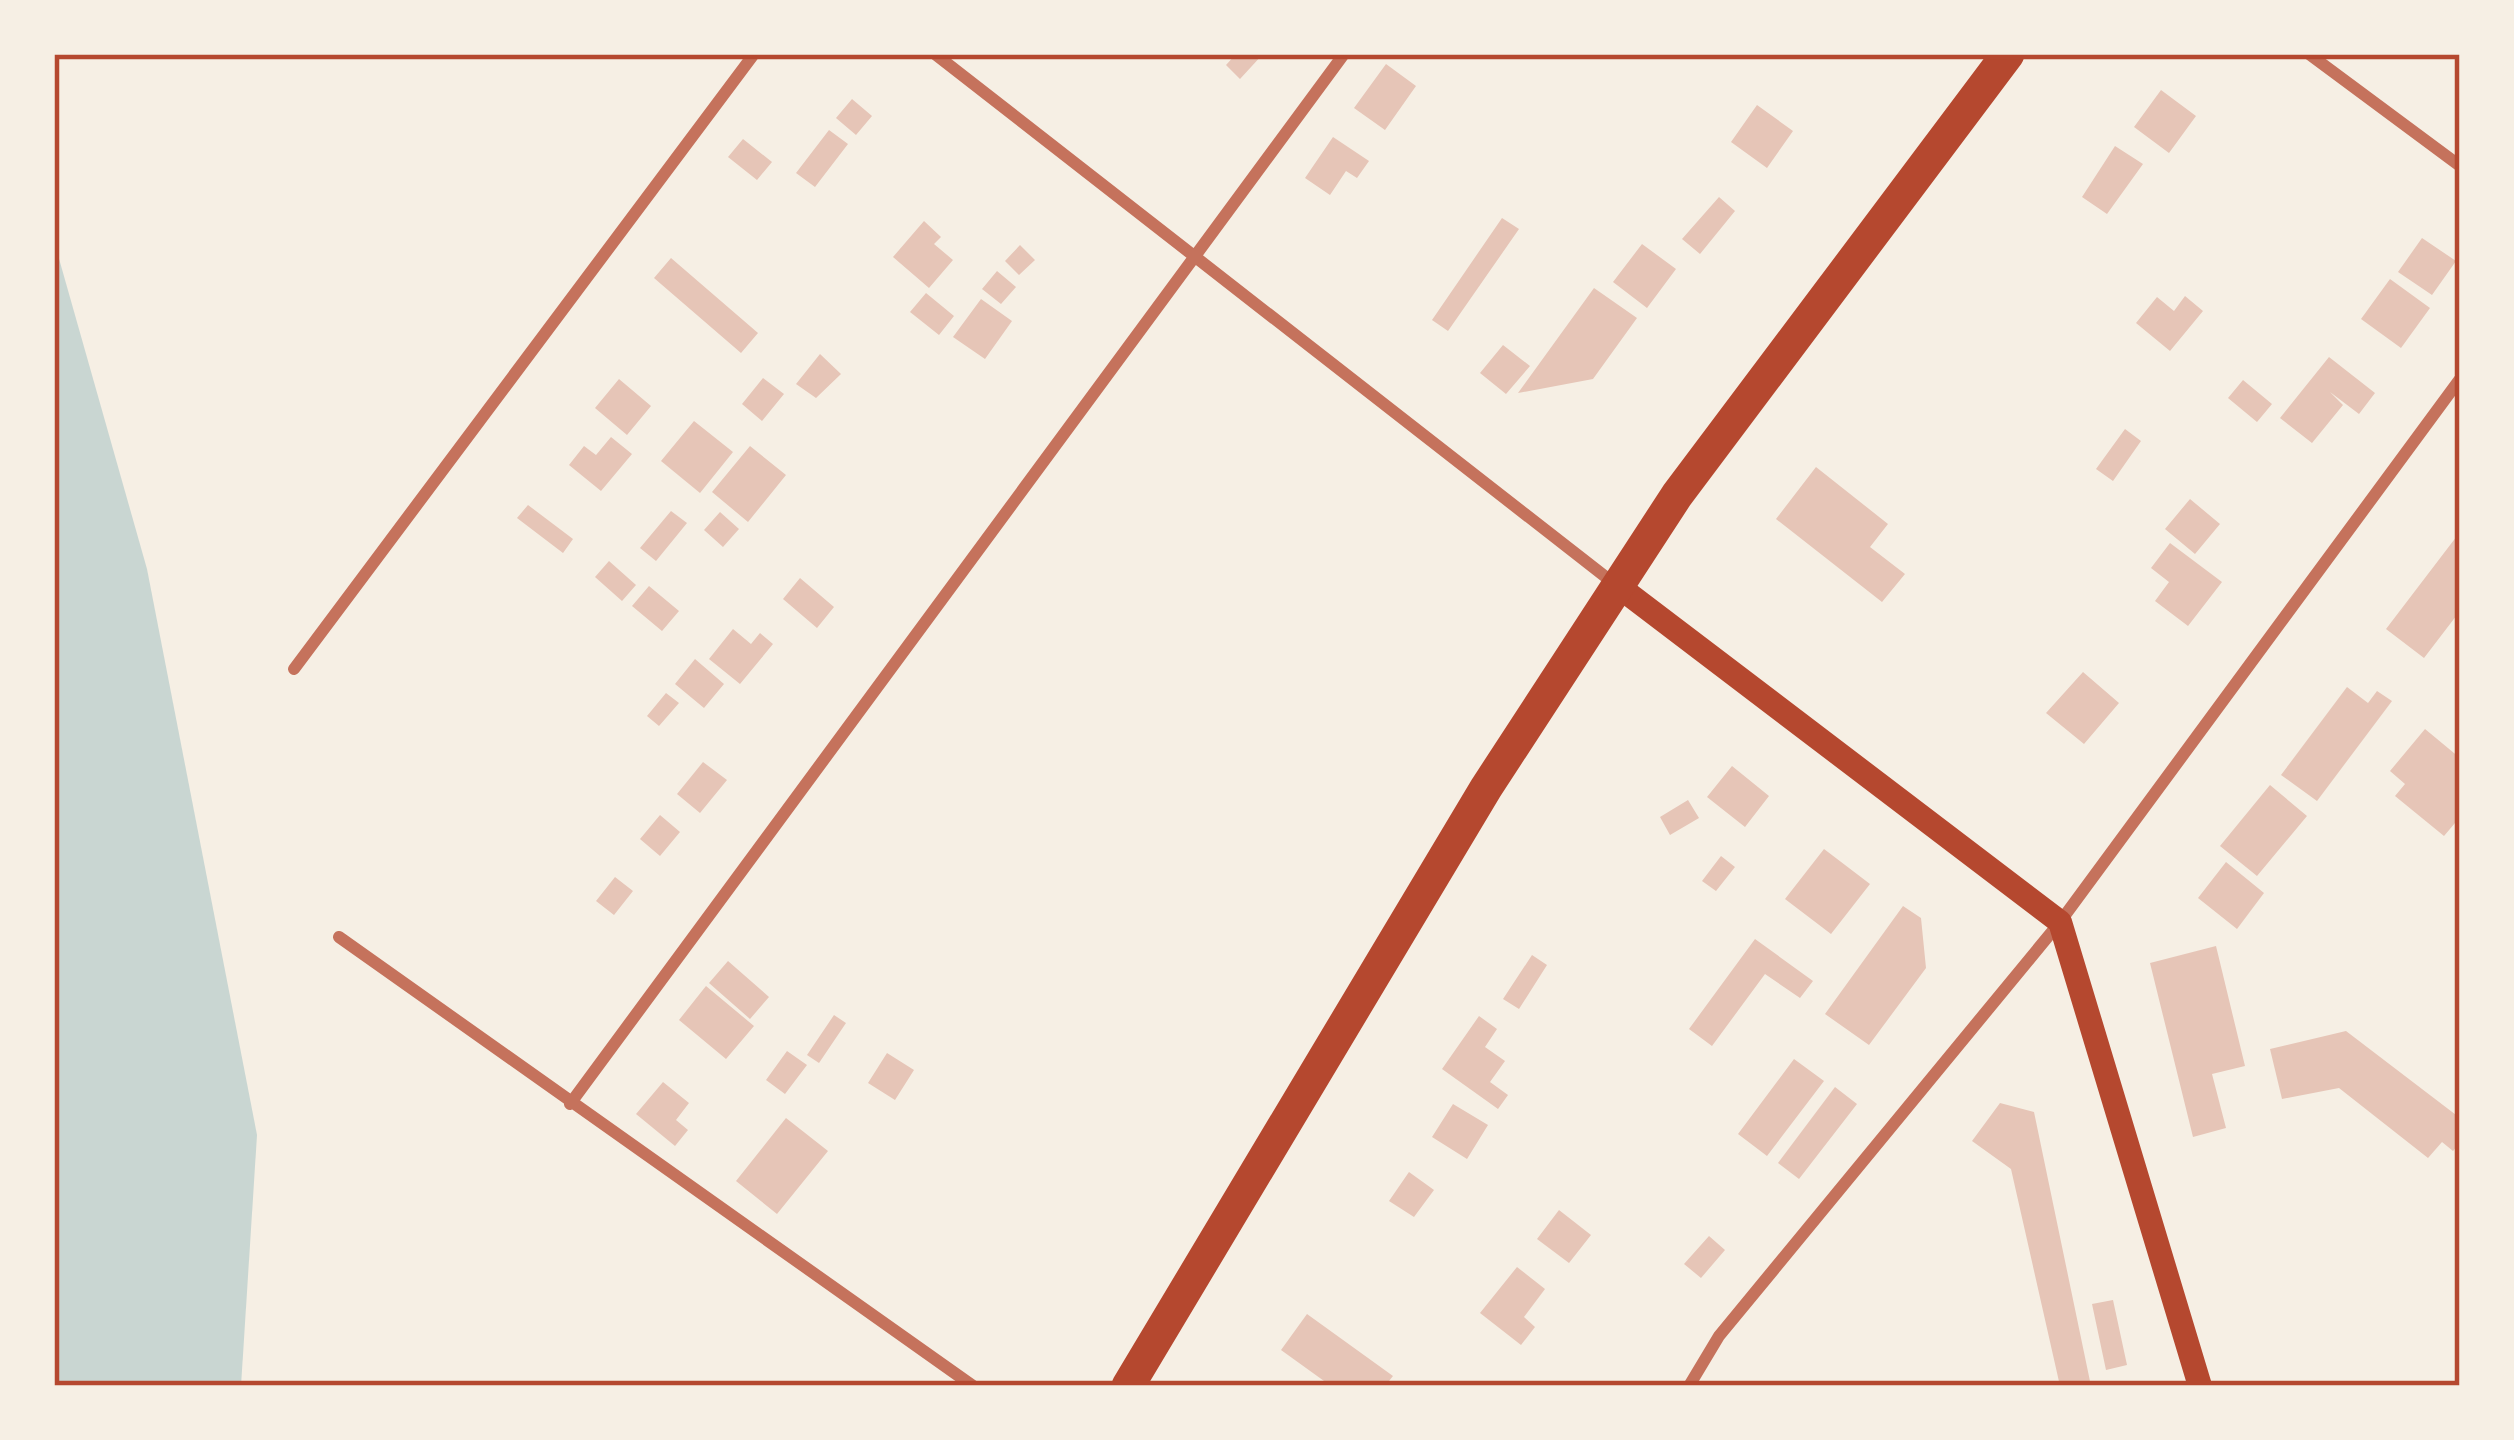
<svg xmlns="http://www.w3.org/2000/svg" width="2514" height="1440" font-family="Poppins,sans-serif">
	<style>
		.water { fill: #c9d6d2 }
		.building { fill: #e6c5b7 }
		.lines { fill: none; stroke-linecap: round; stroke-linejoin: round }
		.minor { stroke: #c5725c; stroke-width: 12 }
		.secondary { stroke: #b5482f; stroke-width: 24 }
		.trunk { stroke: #b5482f; stroke-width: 33 }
		.neatline { fill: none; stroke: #b5482f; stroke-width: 4.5 }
	</style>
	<rect width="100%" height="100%" fill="#f6efe4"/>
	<path class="water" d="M 54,241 L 147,569 L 257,1135 L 241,1386 L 54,1386 Z"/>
	<path class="building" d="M 1236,54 L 1263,54 L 1240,79 L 1226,65 Z
		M 1386,64 L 1416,86 L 1385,130 L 1354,108 Z
		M 2161,90 L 2196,116 L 2169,153 L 2134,127 Z
		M 852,99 L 872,116 L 856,135 L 836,118 Z
		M 1757,105 L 1793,131 L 1767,168 L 1731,142 Z
		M 829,130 L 848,144 L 815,187 L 796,173 Z
		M 1333,137 L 1369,161 L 1357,178 L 1346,171 L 1330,195 L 1305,178 Z
		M 743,139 L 772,162 L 757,180 L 728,157 Z
		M 2115,146 L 2143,164 L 2107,214 L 2082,197 Z
		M 1719,197 L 1735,211 L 1700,254 L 1682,239 Z
		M 1502,218 L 1519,229 L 1448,331 L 1432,320 Z
		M 924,221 L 941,237 L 934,244 L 953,260 L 929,288 L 893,257 Z
		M 2422,238 L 2456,261 L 2432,295 L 2398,272 Z
		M 1642,244 L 1676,269 L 1647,308 L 1613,282 Z
		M 1020,245 L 1035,260 L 1019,275 L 1005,261 Z
		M 671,258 L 758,333 L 741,353 L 654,278 Z
		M 997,271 L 1016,287 L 1001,304 L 982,289 Z
		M 2390,279 L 2430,308 L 2401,348 L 2361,319 Z
		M 1594,288 L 1637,318 L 1593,379 L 1518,393 Z
		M 926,293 L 954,316 L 939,335 L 910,312 Z
		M 2185,296 L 2203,311 L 2170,351 L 2136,323 L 2157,297 L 2174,311 Z
		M 981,299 L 1012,321 L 985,359 L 953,337 Z
		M 1503,345 L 1530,366 L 1506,394 L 1480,373 Z
		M 820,354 L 841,374 L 816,398 L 796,384 Z
		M 2329,357 L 2375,393 L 2359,414 L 2330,392 L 2343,405 L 2312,443 L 2280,418 Z
		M 763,378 L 784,394 L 762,421 L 742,404 Z
		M 619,379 L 651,406 L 627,435 L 595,408 Z
		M 2243,380 L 2272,404 L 2257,422 L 2228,398 Z
		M 694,421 L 733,452 L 700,493 L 661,461 Z
		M 2125,429 L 2141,441 L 2113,481 L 2096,469 Z
		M 611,437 L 632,454 L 601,491 L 569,465 L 584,446 L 596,455 Z
		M 750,446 L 786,475 L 748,522 L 712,492 Z
		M 1816,467 L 1888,524 L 1870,547 L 1905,574 L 1882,602 L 1776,519 Z
		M 2190,499 L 2220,524 L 2195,554 L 2165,529 Z
		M 528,505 L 573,539 L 563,553 L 517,518 Z
		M 671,511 L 687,523 L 656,561 L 640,548 Z
		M 720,512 L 739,529 L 723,547 L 704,530 Z
		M 2460,532 L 2460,611 L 2424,658 L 2386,629 Z
		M 2170,543 L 2222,582 L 2188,626 L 2155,601 L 2169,582 L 2151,568 Z
		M 609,561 L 636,585 L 622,601 L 595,577 Z
		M 800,578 L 834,607 L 817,628 L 783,599 Z
		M 649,586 L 679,611 L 662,631 L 632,606 Z
		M 733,629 L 751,644 L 760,633 L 773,644 L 740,684 L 709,659 Z
		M 695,659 L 724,684 L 704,708 L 675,684 Z
		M 2083,672 L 2119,703 L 2084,744 L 2046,713 Z
		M 2347,687 L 2368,703 L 2377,691 L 2392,701 L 2317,801 L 2281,775 Z
		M 666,693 L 679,703 L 659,726 L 647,716 Z
		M 2425,729 L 2460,758 L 2460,828 L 2455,823 L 2444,836 L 2395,796 L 2405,784 L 2390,771 Z
		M 703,762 L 727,780 L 700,813 L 677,794 Z
		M 1732,766 L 1769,796 L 1745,827 L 1707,797 Z
		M 2270,785 L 2307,816 L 2257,876 L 2220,846 Z
		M 1688,800 L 1699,818 L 1670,835 L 1660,817 Z
		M 660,815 L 680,832 L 660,856 L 640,839 Z
		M 1824,849 L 1870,884 L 1831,934 L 1785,899 Z
		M 1721,856 L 1735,867 L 1716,891 L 1702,881 Z
		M 2226,862 L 2264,893 L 2237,929 L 2198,898 Z
		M 615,877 L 633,891 L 614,915 L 596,901 Z
		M 1903,906 L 1921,918 L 1926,968 L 1869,1045 L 1825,1014 Z
		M 1755,939 L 1813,981 L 1800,998 L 1765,974 L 1712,1046 L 1689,1029 Z
		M 2216,946 L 2245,1066 L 2212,1074 L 2226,1128 L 2193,1137 L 2150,963 Z
		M 1532,955 L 1547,965 L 1519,1009 L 1503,999 Z
		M 728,961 L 769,997 L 750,1019 L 709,983 Z
		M 706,986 L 754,1026 L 726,1059 L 679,1020 Z
		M 834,1015 L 846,1023 L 819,1063 L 807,1055 Z
		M 1479,1016 L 1497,1029 L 1485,1047 L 1505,1061 L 1490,1082 L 1508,1095 L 1498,1109 L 1442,1069 Z
		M 2346,1031 L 2460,1118 L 2460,1143 L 2453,1151 L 2442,1142 L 2428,1158 L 2339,1088 L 2282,1099 L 2270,1049 Z
		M 787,1051 L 807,1065 L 785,1094 L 766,1080 Z
		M 887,1053 L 914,1070 L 895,1100 L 868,1083 Z
		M 1794,1059 L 1824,1081 L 1767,1156 L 1738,1134 Z
		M 663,1082 L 689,1103 L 676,1120 L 688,1130 L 675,1146 L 636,1114 Z
		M 1835,1087 L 1857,1104 L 1799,1179 L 1778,1163 Z
		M 2000,1103 L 2034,1112 L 2091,1386 L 2060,1386 L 2011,1169 L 1972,1141 Z
		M 1453,1104 L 1488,1125 L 1467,1159 L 1432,1137 Z
		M 786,1118 L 828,1151 L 777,1214 L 736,1181 Z
		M 1409,1172 L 1434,1190 L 1414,1217 L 1389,1201 Z
		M 1559,1210 L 1591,1235 L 1569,1263 L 1537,1239 Z
		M 1709,1236 L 1725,1250 L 1701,1278 L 1684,1264 Z
		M 1517,1267 L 1545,1289 L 1524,1317 L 1535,1327 L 1521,1345 L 1480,1313 Z
		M 2113,1300 L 2127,1365 L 2106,1370 L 2092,1304 Z
		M 1307,1314 L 1393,1376 L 1385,1386 L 1331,1386 L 1281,1350 Z"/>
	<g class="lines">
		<path class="minor" d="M 935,54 L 1616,585
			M 2309,54 L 2460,166
			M 294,669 L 754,54
			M 339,937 L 973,1386
			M 570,1104 L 1344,54
			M 1689,1386 L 1719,1336 L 2060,922 L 2460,379"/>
		<path class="secondary" d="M 1618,586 L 2060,922 L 2200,1386"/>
		<path class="trunk" d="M 1128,1386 L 1486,788 L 1677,495 L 2008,54"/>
	</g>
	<rect width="2514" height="1440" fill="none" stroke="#f6efe4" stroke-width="114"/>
	<rect x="57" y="57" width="2400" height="1326" class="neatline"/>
</svg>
